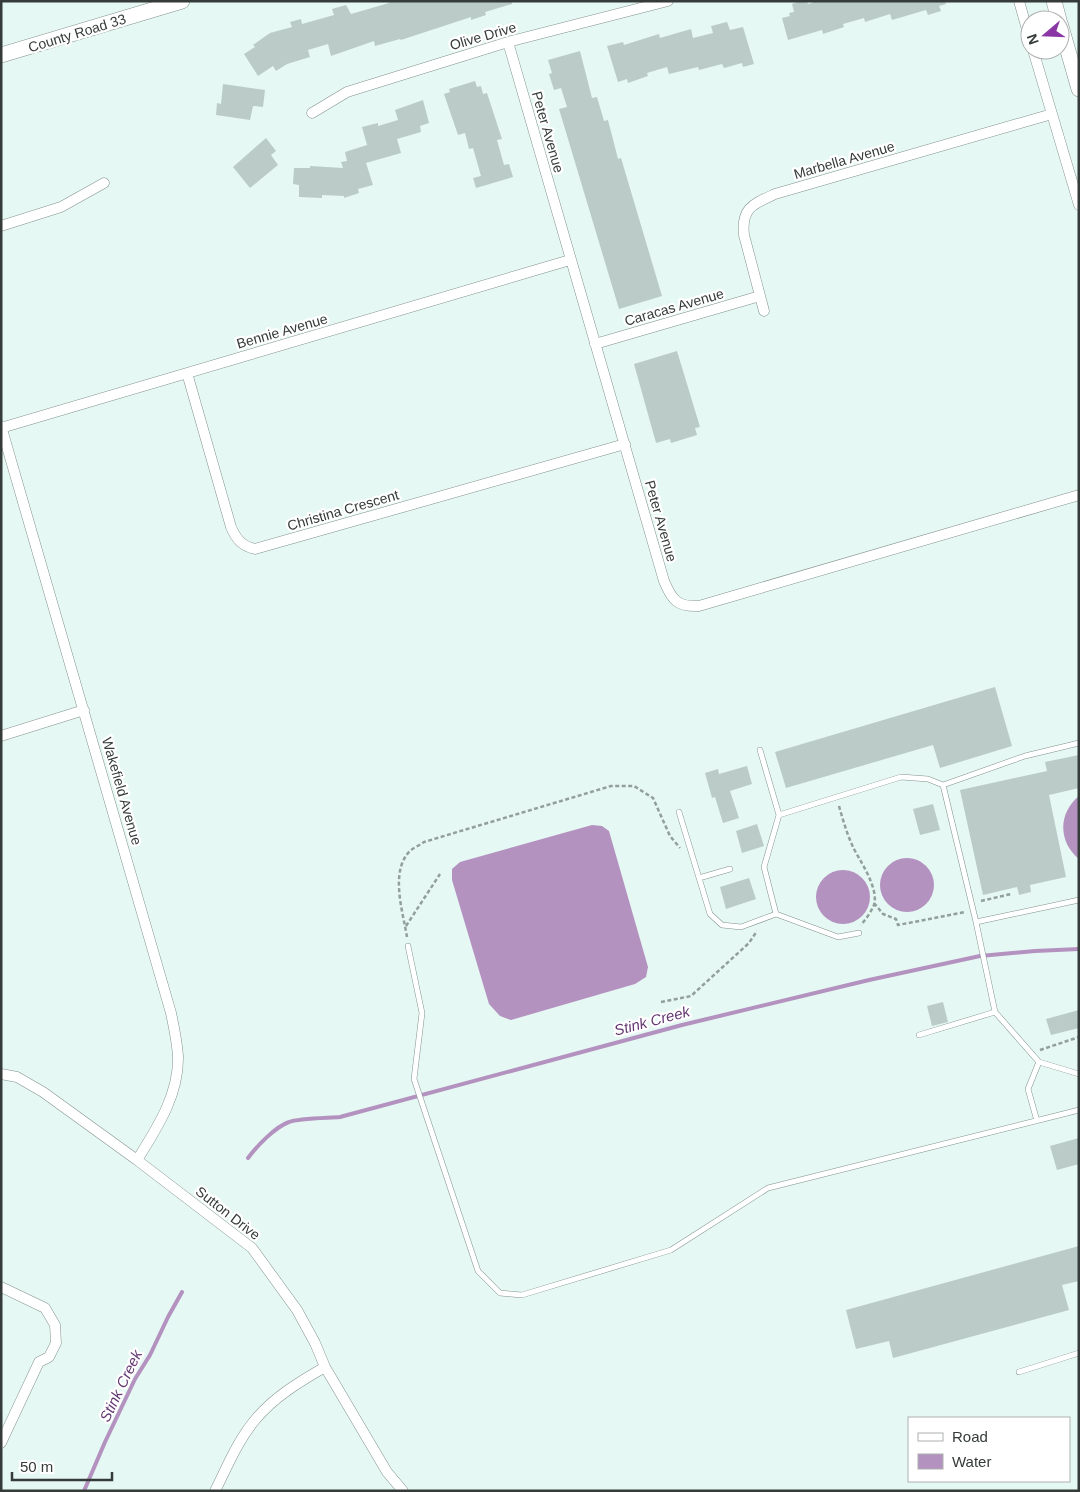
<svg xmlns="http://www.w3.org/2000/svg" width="1080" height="1492" font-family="Helvetica,sans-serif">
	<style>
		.water { fill: #b492c0 }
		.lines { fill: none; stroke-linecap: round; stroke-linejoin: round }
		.stream { stroke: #b492c0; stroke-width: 4 }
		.building { fill: #bbccc8 }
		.service-casing { stroke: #82928e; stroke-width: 6 }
		.minor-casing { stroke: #82928e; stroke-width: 11 }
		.secondary-casing { stroke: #82928e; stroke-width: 16 }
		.path { stroke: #929f9b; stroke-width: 2.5; stroke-dasharray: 4 2.5; stroke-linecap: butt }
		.service { stroke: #fff; stroke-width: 5 }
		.minor { stroke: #fff; stroke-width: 10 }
		.secondary { stroke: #fff; stroke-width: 15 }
		.labels { text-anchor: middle; stroke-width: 4.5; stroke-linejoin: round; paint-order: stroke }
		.street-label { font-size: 14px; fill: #343b39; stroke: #fff }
		.water-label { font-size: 15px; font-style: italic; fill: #643973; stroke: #fff }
	</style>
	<rect width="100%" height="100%" fill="#e6f8f3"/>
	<path class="water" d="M 1079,796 L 1079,859 C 1058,842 1058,813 1079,796 Z
		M 592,825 L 602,826 L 609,831 L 648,967 L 646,977 L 635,984 L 511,1020 L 500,1016 L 489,1004 L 452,880 L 452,869 L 460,862 Z
		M880 885a27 27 0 1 1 54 0a27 27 0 1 1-54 0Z
		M816 897a27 27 0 1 1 54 0a27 27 0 1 1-54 0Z"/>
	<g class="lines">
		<path class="stream" d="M 248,1158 C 257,1146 275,1127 289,1122 C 299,1118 328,1118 340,1117 L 682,1025 L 869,980 L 980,956 L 1035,951 L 1079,949
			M 84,1491 L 105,1442 L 135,1379 L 150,1355 L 168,1317 L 182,1292"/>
	</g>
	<path class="building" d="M 389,1 L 512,1 L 512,4 L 485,12 L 486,15 L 471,20 L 471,17 L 401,40 L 400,39 L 375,46 L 374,41 L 331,56 L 328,44 L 308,50 L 310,57 L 287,64 L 276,71 L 273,66 L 258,76 L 244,54 L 255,47 L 253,45 L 270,33 L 292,27 L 290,22 L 301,19 L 302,24 L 334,15 L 332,9 L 346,5 L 351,14 L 389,3 Z
		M 800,1 L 807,1 L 808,4 L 817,1 L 945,1 L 946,4 L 939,6 L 941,11 L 928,15 L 926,10 L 892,20 L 890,14 L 865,22 L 864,18 L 843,24 L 844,27 L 823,34 L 822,30 L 788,40 L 782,18 L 790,16 L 789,13 L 794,12 L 792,4 Z
		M 727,22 L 730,30 L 743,27 L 754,64 L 743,67 L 742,63 L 724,68 L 722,64 L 699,70 L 698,67 L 669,74 L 667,67 L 647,73 L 648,76 L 628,83 L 627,79 L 618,82 L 607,46 L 623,42 L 624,45 L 659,34 L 660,38 L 691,29 L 693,38 L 713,33 L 711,26 Z
		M 580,51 L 592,98 L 597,97 L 604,121 L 608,120 L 618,159 L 621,158 L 662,296 L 619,309 L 559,109 L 567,107 L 561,88 L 554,90 L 549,74 L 552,73 L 548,60 Z
		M 475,81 L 477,87 L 481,86 L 483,94 L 487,93 L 502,139 L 497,140 L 504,165 L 509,164 L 513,177 L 476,188 L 473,178 L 481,176 L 473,148 L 469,149 L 465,133 L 458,135 L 444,94 L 450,92 L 449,89 Z
		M 223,84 L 265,90 L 263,107 L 253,106 L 250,120 L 216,115 L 217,103 L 221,104 Z
		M 423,100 L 429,123 L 420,126 L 421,132 L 397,139 L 401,153 L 366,163 L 373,185 L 358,189 L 359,193 L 344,198 L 344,196 L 322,195 L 322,198 L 299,197 L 299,185 L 293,184 L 294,168 L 310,168 L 310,166 L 343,168 L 341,162 L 347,161 L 345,152 L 367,145 L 362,127 L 378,123 L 378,126 L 398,120 L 395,110 Z
		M 266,138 L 276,151 L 271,155 L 278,165 L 250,188 L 233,167 Z
		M 677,351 L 700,427 L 695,428 L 697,435 L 671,443 L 670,439 L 656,443 L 634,364 Z
		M 995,687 L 1012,746 L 940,768 L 933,745 L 786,788 L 775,752 Z
		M 1079,755 L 1079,788 L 1049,795 L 1066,877 L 1030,885 L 1031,892 L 1019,895 L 1017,887 L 983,895 L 960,790 L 1047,771 L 1045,762 Z
		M 747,766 L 752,784 L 730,791 L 739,818 L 723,823 L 715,797 L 712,798 L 705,773 L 718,769 L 719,774 Z
		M 933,804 L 940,830 L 920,835 L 913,809 Z
		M 757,824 L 764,846 L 742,853 L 736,831 Z
		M 749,878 L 756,899 L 726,909 L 720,887 Z
		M 943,1002 L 948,1022 L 932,1026 L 927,1006 Z
		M 1079,1010 L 1079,1028 L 1051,1035 L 1046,1019 Z
		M 1079,1138 L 1079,1164 L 1057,1170 L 1050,1146 Z
		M 1079,1246 L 1079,1281 L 1062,1285 L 1069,1310 L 893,1358 L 889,1341 L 856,1349 L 846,1310 Z"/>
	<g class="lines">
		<g class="service-casing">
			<path id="service" d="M 1079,743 L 1025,756 L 943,785 L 976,922 L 995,1012 L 1039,1062 L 1079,1074
				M 760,750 L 779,815
				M 679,812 L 710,914 L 722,925 L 741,927 L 776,914 L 764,867 L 779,815 L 901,777 L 928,779 L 943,785
				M 699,878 L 730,869
				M 776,914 L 838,937 L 859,933
				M 976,922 L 1079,900
				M 408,946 L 422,1013 L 414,1079 L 478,1271 L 500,1293 L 522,1295 L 671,1250 L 768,1188 L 1079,1110
				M 919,1035 L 995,1012
				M 1037,1121 L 1028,1089 L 1039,1062
				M 1019,1372 L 1079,1353"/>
		</g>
		<g class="minor-casing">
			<path id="minor" d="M 1019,1 L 1030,40
				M 508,42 L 664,581 C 672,600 677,607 699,606 L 1079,495
				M 1033,50 L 1079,205
				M 312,113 L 347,92 L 508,42 L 668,1
				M 1,226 L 61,207 L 104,183
				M 764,311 L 744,235 C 741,208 753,204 775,194 L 1052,114
				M 595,344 L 760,296
				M 187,373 L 231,527 C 236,539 242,546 255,549 L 625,444
				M 1,426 L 171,1013 C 174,1027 177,1042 178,1056 C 179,1095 157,1128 137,1160
				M 1,428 L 570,260
				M 1,736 L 84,710
				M 1,1074 L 17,1077 L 43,1092 L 137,1160 L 252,1248 L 297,1310 L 315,1343 L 325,1367 L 387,1472 L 403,1491
				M 1,1287 L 45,1308 L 55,1325 L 56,1343 L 49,1357 L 39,1362 L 1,1443
				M 215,1491 C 227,1467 238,1440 255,1420 C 274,1397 299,1382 325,1367"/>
		</g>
		<g class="secondary-casing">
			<path id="secondary" d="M 1054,1 L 1059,20
				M 1060,23 L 1079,89
				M 1,55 L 182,1"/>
		</g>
		<path class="path" d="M 839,806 C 843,820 847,834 853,847 C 860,861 879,888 874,905 C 871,912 866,919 861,925
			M 981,901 L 1011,894
			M 874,903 L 883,914 L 896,919 L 898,925 L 965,912
			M 406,926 L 440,874
			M 407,937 C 403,912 389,870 411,850 C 415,847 420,845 424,842 L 611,786 L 634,786 L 653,798 L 670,836 L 680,848
			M 661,1002 L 691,996 L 749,943 L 757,931
			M 1040,1050 L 1079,1037"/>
		<use href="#service" class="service"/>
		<use href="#minor" class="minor"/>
		<use href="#secondary" class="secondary"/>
	</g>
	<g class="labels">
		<g class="street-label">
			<text transform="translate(77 33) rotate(-17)" y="5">County Road 33</text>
			<text transform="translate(483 36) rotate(-16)" y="5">Olive Drive</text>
			<text transform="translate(548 132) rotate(74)" y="5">Peter Avenue</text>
			<text transform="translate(844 160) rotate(-16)" y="5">Marbella Avenue</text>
			<text transform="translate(674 307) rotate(-16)" y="5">Caracas Avenue</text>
			<text transform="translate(282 331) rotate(-16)" y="5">Bennie Avenue</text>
			<text transform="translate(343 510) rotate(-16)" y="5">Christina Crescent</text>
			<text transform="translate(661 521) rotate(74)" y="5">Peter Avenue</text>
			<text transform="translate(122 791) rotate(74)" y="5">Wakefield Avenue</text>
			<text transform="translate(228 1213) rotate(38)" y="5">Sutton Drive</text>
		</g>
		<g class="water-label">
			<text transform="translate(652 1021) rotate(-15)" y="5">Stink Creek</text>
			<text transform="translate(121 1386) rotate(-64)" y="5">Stink Creek</text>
		</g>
	</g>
	<rect width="1080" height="1492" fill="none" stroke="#343b39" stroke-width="5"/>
	<rect x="908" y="1417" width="162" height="65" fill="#ffffff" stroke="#aeb1b0"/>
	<rect x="918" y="1433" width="25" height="8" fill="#ffffff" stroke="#aeb1b0"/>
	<text x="952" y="1442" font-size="15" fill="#343b39">Road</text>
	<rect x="918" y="1454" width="25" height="15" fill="#b492c0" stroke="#aeb1b0"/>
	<text x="952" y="1467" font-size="15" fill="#343b39">Water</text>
	<g transform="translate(1045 35) rotate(251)"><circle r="24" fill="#ffffff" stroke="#aeb1b0"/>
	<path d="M0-4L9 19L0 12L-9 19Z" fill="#8a36a5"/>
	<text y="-8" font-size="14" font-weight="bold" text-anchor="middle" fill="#343b39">N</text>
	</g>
	<path d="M12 1472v8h100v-8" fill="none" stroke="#343b39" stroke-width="2.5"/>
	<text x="20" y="1472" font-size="15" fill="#343b39" stroke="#ffffff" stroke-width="4" paint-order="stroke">50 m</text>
</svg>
